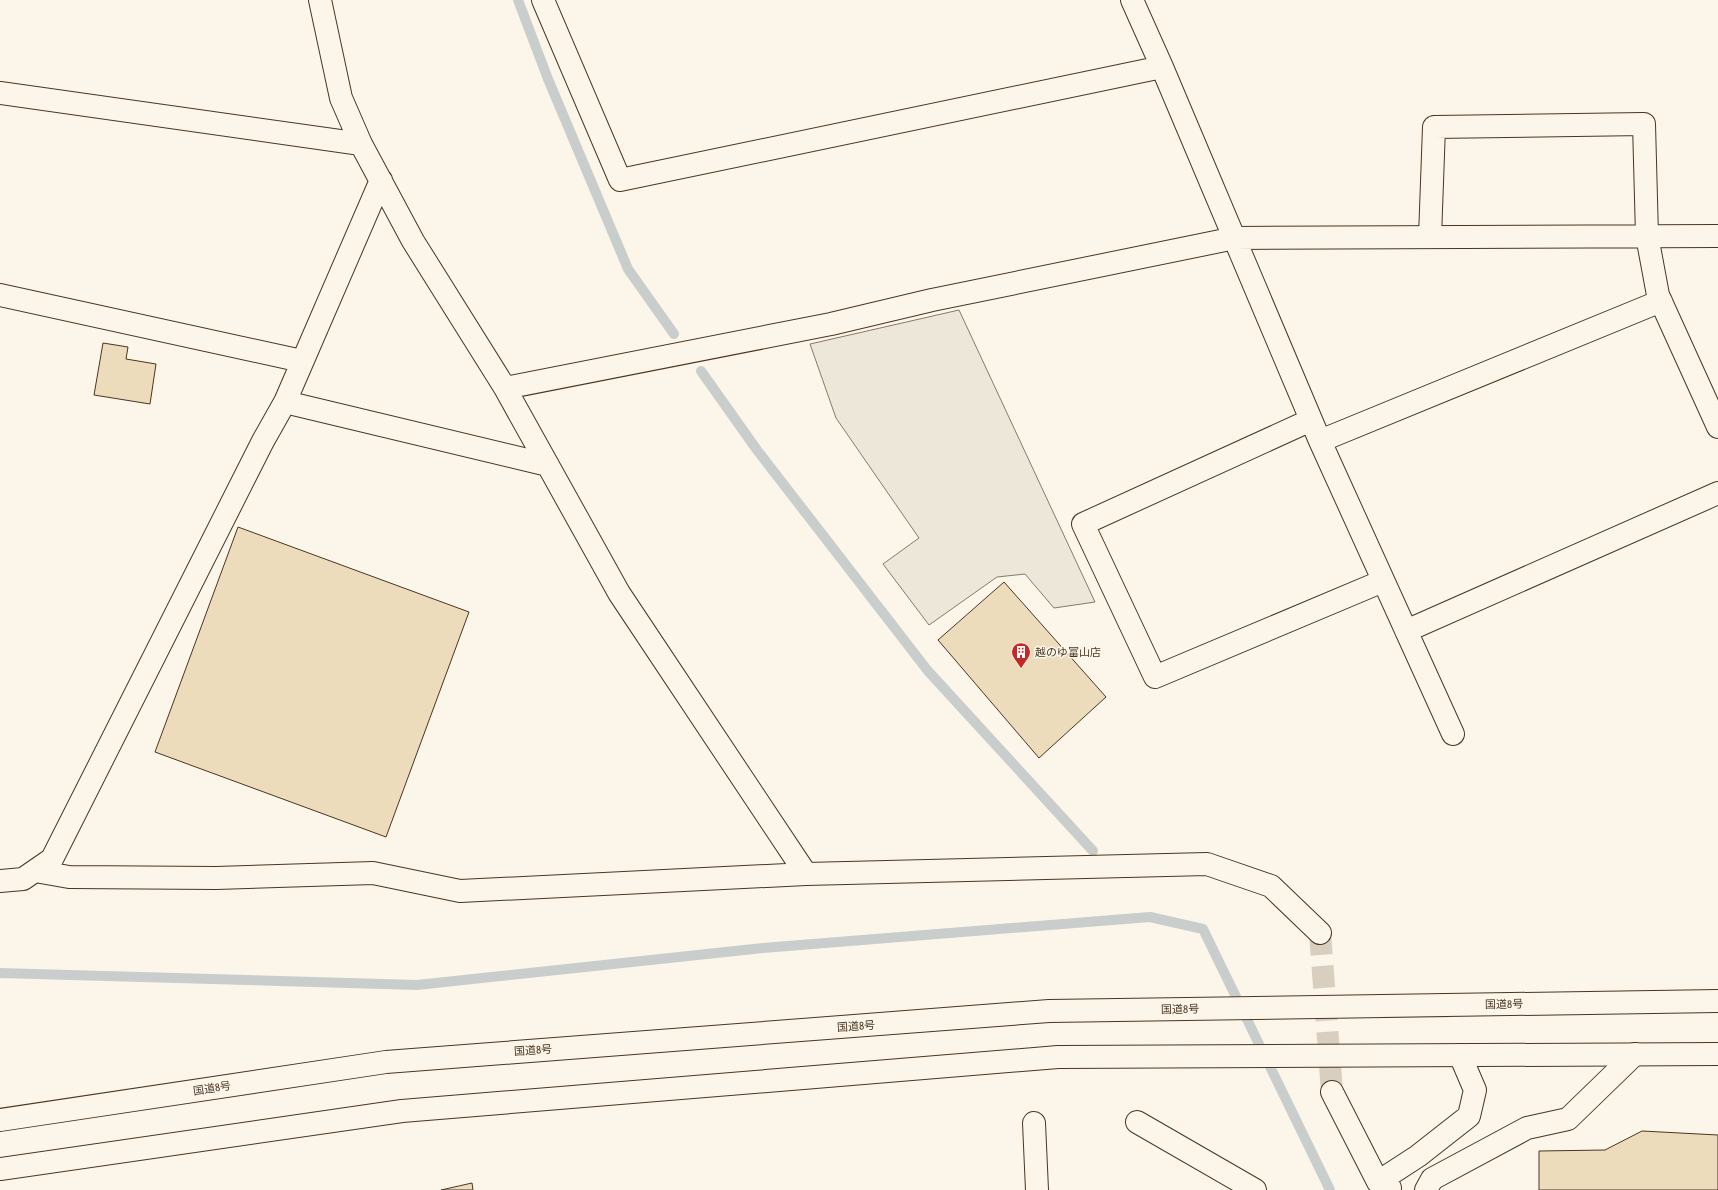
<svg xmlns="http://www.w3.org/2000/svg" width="1718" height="1190" font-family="'Asap Condensed','Noto Sans JP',sans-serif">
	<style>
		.parking { fill: #ede7d9; stroke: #887966 }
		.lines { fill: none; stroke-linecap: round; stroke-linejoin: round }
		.stream { stroke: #c9cecd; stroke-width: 10 }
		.building { fill: #ecdcbc; stroke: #4a3520 }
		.minor-tunnel { stroke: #d8cfc1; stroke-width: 22; stroke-dasharray: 22 11; stroke-linecap: butt }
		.minor-casing { stroke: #4a3520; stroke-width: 24 }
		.trunk-casing { stroke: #4a3520; stroke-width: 24 }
		.minor { stroke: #fbf6e9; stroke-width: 22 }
		.trunk { stroke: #fbf6e9; stroke-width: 22 }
		.labels { text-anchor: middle; stroke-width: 3; stroke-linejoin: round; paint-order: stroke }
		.poi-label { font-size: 11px; fill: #4a3520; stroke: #fbf6e9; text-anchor: start }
		.street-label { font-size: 11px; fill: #4a3520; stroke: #fbf6e9 }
	</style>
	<rect width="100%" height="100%" fill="#fbf6e9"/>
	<path class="parking" d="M 959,310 L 1095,602 L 1054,608 L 1025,574 L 997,577 L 929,625 L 883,564 L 919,538 L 836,418 L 810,344 Z"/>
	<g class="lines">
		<path class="stream" d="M 518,0 L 548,79 L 628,269 L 674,334
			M 701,371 L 757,450 L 928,671 L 1093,851
			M 0,973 L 417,985 L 763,948 L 1150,917 L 1203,929 L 1330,1190"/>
	</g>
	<path class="building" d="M 103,343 L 128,347 L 126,359 L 156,364 L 150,404 L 94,395 Z
		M 238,527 L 469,612 L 386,837 L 155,752 Z
		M 1004,582 L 1106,697 L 1039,758 L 938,640 Z
		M 1642,1131 L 1718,1135 L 1718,1190 L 1539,1190 L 1539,1151 L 1605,1150 Z
		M 472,1183 L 473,1190 L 441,1190 Z"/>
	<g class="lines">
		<path class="minor-tunnel" d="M 1320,933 L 1332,1092"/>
		<g class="minor-casing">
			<path id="minor" d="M 320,0 L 341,98 L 361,144 L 413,241 L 505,388 L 831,324 L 932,300 L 1235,238 L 1718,236
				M 543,0 L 620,180 L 1162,67
				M 1132,0 L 1162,67 L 1320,441 L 1453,734
				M 0,93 L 361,144
				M 1430,237 L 1434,127 L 1644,124 L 1647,236 L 1658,295 L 1718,427
				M 0,295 L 302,361
				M 505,388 L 619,593 L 806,874
				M 285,402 L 548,465
				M 1311,420 L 1083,524 L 1155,677 L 1383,581
				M 1320,441 L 1661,301
				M 1406,631 L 1718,493
				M 35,871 L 69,877 L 216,878 L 373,873 L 460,891 L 806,874 L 1207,864 L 1271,886 L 1320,933
				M 0,881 L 23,879 L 52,859 L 263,441 L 285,402 L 381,180
				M 1332,1092 L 1378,1182 L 1390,1188
				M 1137,1122 L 1255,1190
				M 1034,1123 L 1037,1190
				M 1378,1182 L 1418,1156 L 1469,1116 L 1475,1090 L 1460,1055
				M 1426,1190 L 1432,1179 L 1527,1128 L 1568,1119 L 1635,1054"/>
		</g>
		<g class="trunk-casing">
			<path id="trunk" d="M 0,1120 L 386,1062 L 1049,1011 L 1718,1001
				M 0,1169 L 402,1111 L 1058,1057 L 1718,1054"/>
		</g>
		<use href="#minor" class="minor"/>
		<use href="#trunk" class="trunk"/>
	</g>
	<defs>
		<g id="building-pin" transform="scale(1)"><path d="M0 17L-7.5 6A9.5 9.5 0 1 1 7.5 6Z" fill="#c62828" stroke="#fbf6e9"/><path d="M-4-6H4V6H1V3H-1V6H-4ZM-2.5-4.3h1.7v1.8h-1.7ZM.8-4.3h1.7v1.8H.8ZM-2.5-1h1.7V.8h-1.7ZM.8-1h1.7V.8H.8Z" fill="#fff"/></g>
	</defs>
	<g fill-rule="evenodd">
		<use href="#building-pin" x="1021" y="652"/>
	</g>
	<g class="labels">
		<g class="poi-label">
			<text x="1035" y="656">越のゆ富山店</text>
		</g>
		<g class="street-label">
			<text transform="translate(1504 1004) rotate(-1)" y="4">国道8号</text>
			<text transform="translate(1180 1009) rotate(-1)" y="4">国道8号</text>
			<text transform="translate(856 1026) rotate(-4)" y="4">国道8号</text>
			<text transform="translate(533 1050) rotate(-4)" y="4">国道8号</text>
			<text transform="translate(212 1088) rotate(-9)" y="4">国道8号</text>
		</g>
	</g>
</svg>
